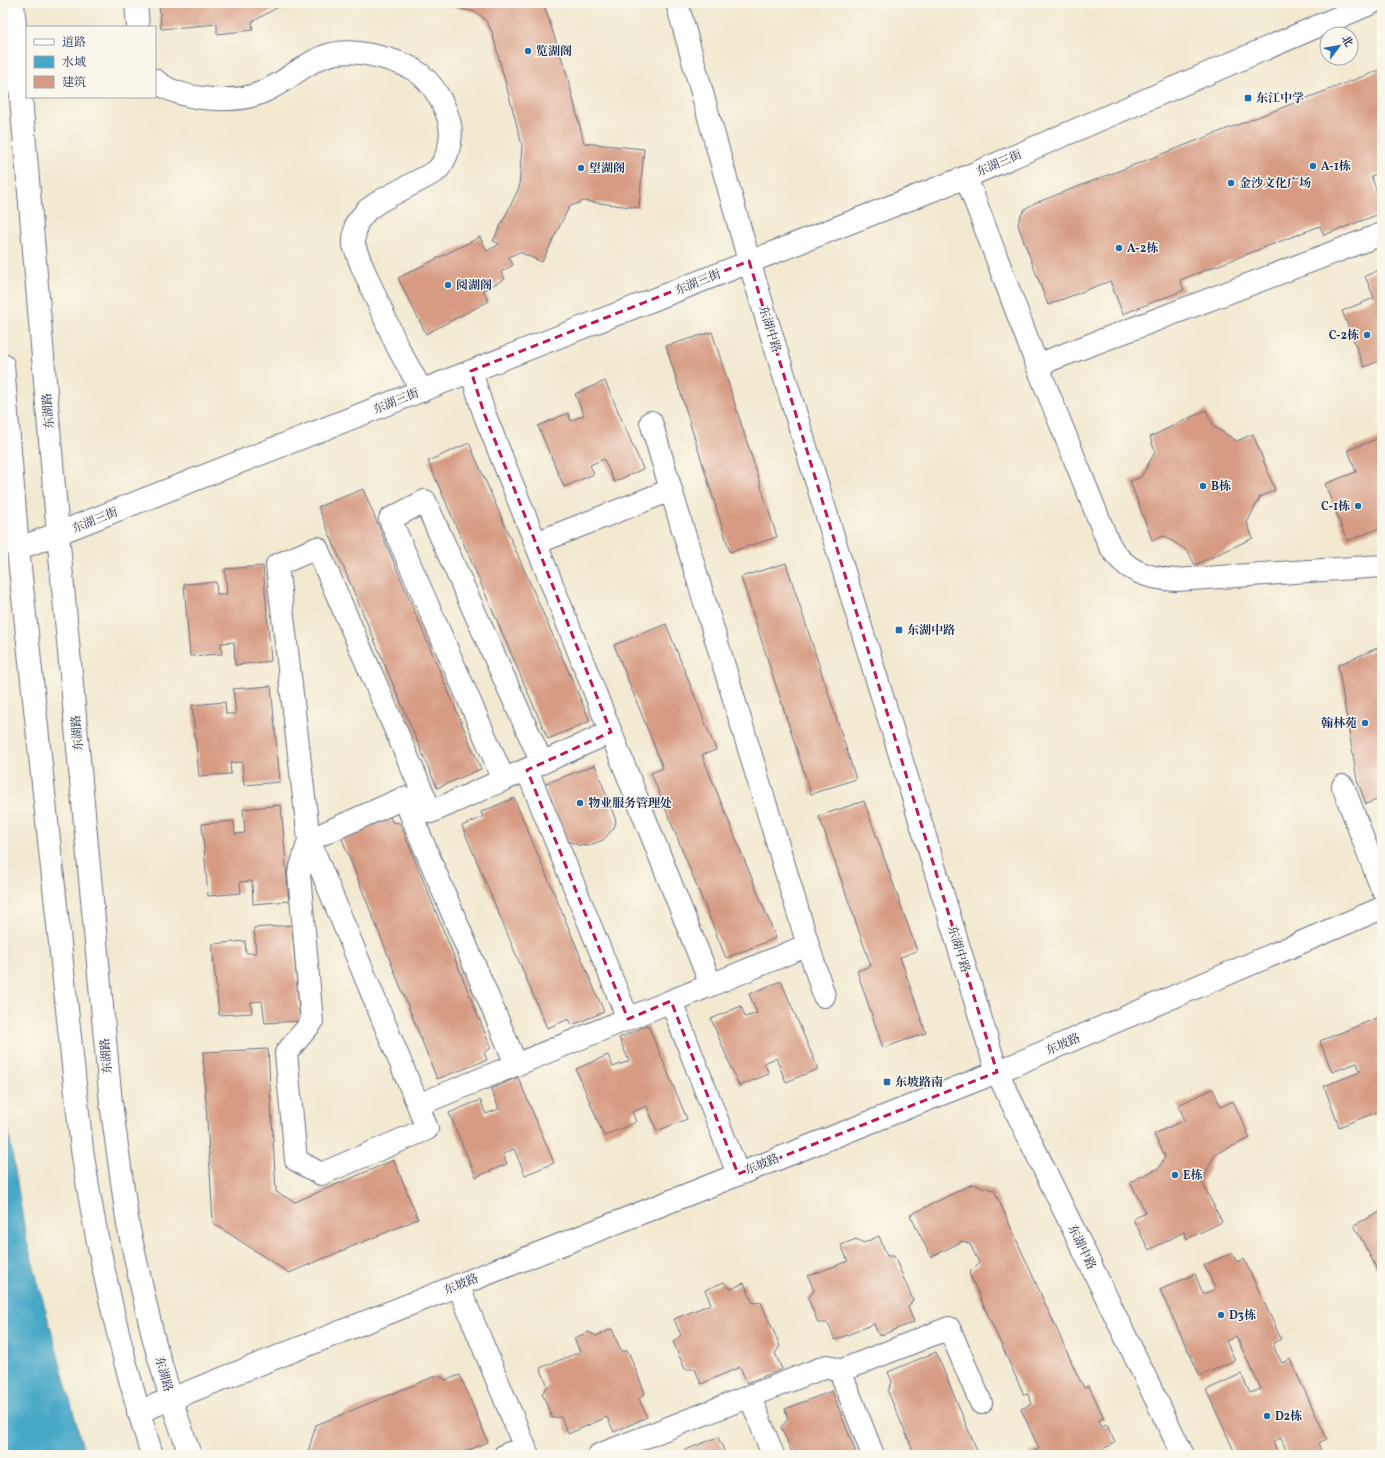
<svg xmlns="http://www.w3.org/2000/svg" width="1385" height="1458" font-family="Vollkorn,'Noto Serif SC',serif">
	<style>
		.water { fill: #47a8c7; stroke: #316c92 }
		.building { fill: #d79b83 }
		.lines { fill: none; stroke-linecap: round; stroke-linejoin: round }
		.minor-casing { stroke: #667086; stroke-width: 24 }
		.major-casing { stroke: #667086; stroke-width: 24 }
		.minor { stroke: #fff; stroke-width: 22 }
		.major { stroke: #fff; stroke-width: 22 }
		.marked { fill: none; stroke: #c2185b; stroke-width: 3; stroke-dasharray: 8 5; stroke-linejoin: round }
		.poi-dot { fill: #1f6fb2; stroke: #fbf7ec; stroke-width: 1.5 }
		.labels { text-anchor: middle; stroke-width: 3; stroke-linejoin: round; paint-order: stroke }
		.poi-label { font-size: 12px; font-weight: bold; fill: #1b2f5e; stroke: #fbf7ec; text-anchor: start }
		.street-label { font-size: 12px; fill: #1b2f5e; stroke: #fbf7ec }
	</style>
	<rect width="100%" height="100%" fill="#fbf7ec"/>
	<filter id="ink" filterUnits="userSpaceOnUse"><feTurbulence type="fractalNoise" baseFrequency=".025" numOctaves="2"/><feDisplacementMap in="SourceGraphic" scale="8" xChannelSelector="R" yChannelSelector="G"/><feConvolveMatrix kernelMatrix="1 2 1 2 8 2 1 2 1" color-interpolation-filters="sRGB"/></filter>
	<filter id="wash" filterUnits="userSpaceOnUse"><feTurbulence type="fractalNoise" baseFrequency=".012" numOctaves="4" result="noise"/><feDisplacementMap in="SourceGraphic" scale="16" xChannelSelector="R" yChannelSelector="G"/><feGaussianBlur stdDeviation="0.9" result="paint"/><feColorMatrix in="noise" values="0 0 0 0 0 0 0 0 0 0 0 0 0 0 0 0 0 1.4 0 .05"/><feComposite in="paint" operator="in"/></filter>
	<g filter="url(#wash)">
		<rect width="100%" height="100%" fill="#f2e9d0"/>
		<path class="water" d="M 3,1084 L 7,1122 L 26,1238 L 85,1455 L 3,1455 Z"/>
		<g id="blocks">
			<path class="building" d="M 159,3 L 285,3 L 252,22 L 253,30 L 217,34 L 217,24 L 161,29 Z
				M 437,3 L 547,3 L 544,6 L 566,71 L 584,143 L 644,149 L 639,208 L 583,201 L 569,207 L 542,262 L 519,252 L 509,257 L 513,265 L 501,272 L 505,279 L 483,290 L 489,301 L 426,334 L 398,278 L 480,237 L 487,251 L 500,244 L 493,241 L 519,188 L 522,145 L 492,32 L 486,21 L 481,16 L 475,12 Z
				M 1382,69 L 1382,172 L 1371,176 L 1382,204 L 1382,213 L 1324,235 L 1320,226 L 1180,280 L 1184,290 L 1123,314 L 1110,281 L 1048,305 L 1020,231 L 1018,224 L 1020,217 L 1025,209 L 1033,204 Z
				M 1382,269 L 1382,360 L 1364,367 L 1342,311 L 1374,298 L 1365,276 Z
				M 712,332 L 777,537 L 730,552 L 666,346 Z
				M 605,381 L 643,469 L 614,482 L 604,459 L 590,465 L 594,474 L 564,487 L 538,426 L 568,413 L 571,421 L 584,415 L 575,394 Z
				M 1206,410 L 1214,427 L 1237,441 L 1253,434 L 1275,490 L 1260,497 L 1247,523 L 1253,538 L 1195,565 L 1188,551 L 1164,536 L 1152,540 L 1130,481 L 1141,477 L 1155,452 L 1150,437 Z
				M 1382,437 L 1382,533 L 1380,528 L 1347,541 L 1325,484 L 1356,472 L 1348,450 Z
				M 469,443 L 590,721 L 548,739 L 428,461 Z
				M 363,489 L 481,769 L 437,788 L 318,507 Z
				M 786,563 L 856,779 L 811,794 L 741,577 Z
				M 263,566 L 271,661 L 235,665 L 234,642 L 221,643 L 222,654 L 190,656 L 184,584 L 216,582 L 217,594 L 227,594 L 225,569 Z
				M 666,624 L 716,750 L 702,755 L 776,938 L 726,958 L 651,773 L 663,768 L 614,645 Z
				M 1382,646 L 1382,798 L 1366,804 L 1357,780 L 1338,665 Z
				M 271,686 L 280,782 L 244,785 L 242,762 L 230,763 L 231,774 L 199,776 L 192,705 L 225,702 L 226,714 L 236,714 L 233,689 Z
				M 595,765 L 616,821 L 614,828 L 603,840 L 587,846 L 578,845 L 565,840 L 544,784 Z
				M 514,798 L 604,1012 L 572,1025 L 569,1019 L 547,1028 L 462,826 L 483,817 L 481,812 Z
				M 864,801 L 917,951 L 900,957 L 926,1033 L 883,1048 L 857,971 L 871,966 L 819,816 Z
				M 281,805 L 289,901 L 253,904 L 252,881 L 240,882 L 241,893 L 208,896 L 202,824 L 234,821 L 235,834 L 245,833 L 243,809 Z
				M 389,814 L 392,822 L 400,823 L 491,1048 L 484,1053 L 487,1060 L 437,1079 L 340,834 Z
				M 292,925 L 300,1021 L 265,1023 L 262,1001 L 251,1002 L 252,1013 L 219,1015 L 212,944 L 245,941 L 246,953 L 256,953 L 254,928 Z
				M 781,981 L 818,1069 L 786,1082 L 776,1058 L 764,1063 L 769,1074 L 739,1086 L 711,1019 L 741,1006 L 745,1017 L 757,1013 L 749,994 Z
				M 1382,1016 L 1382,1110 L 1339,1127 L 1324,1086 L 1360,1072 L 1357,1063 L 1332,1072 L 1320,1041 Z
				M 648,1025 L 687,1119 L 657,1131 L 647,1106 L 632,1112 L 636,1122 L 604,1136 L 576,1069 L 608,1055 L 613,1067 L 629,1061 L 619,1038 Z
				M 268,1049 L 276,1192 L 295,1202 L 394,1160 L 418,1219 L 289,1273 L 213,1223 L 203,1052 Z
				M 518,1077 L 554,1163 L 525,1175 L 514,1149 L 503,1154 L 507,1164 L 476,1177 L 449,1113 L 480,1100 L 486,1114 L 499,1109 L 491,1089 Z
				M 1213,1089 L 1221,1107 L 1233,1101 L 1250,1138 L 1215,1154 L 1202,1182 L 1222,1222 L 1187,1239 L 1184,1232 L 1149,1250 L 1133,1219 L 1146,1213 L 1130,1182 L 1159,1168 L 1165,1156 L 1154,1134 L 1185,1120 L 1178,1105 Z
				M 972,1184 L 994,1190 L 1076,1372 L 1084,1388 L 1089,1386 L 1104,1418 L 1098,1421 L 1101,1427 L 1107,1425 L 1115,1443 L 1090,1455 L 1030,1455 L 1030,1453 L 1039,1449 L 1021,1409 L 1032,1404 L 1028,1394 L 1024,1395 L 969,1273 L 979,1263 L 970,1244 L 963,1241 L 931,1257 L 910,1215 Z
				M 1382,1211 L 1382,1271 L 1379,1273 L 1354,1225 Z
				M 879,1236 L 887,1256 L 894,1256 L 913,1300 L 908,1307 L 914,1322 L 879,1336 L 874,1324 L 835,1340 L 828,1323 L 818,1323 L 808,1298 L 814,1291 L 808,1276 L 848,1261 L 841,1245 L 856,1239 L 864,1243 Z
				M 1232,1253 L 1237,1262 L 1244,1259 L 1281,1339 L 1273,1343 L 1276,1352 L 1282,1363 L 1290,1359 L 1327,1439 L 1318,1443 L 1323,1455 L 1288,1455 L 1281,1438 L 1273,1442 L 1279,1455 L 1236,1455 L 1206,1390 L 1241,1374 L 1250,1393 L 1261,1389 L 1236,1336 L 1226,1341 L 1235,1360 L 1200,1376 L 1160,1290 L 1195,1274 L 1203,1294 L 1215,1289 L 1204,1265 Z
				M 724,1282 L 731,1289 L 744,1283 L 753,1303 L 761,1302 L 780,1346 L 775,1353 L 782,1369 L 747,1383 L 740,1367 L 701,1384 L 695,1369 L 685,1369 L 673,1342 L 681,1335 L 674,1319 L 711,1304 L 705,1290 Z
				M 612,1329 L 621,1351 L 628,1351 L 645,1393 L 639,1399 L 647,1417 L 614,1432 L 607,1417 L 568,1434 L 561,1417 L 552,1418 L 542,1393 L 548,1386 L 540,1368 L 580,1352 L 574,1338 L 589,1332 L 596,1336 Z
				M 936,1352 L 965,1422 L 979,1455 L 915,1455 L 888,1392 L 892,1382 L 888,1372 Z
				M 438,1375 L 446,1380 L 460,1375 L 488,1442 L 457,1455 L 307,1455 L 316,1425 Z
				M 832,1391 L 857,1455 L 793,1455 L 781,1427 L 788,1419 L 785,1409 Z
				M 718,1437 L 726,1455 L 673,1455 Z"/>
		</g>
	</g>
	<g filter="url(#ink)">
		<use href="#blocks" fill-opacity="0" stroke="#667086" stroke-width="1"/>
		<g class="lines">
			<g class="minor-casing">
				<path id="minor" d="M 136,3 L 138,27
					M 677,3 L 749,261 L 997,1072 L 1183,1455
					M 155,80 C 179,101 237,105 265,91 C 286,82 303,64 325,56 C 342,50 358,52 376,56 C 405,63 424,70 439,97 C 444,106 448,114 450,125 C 453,140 447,162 435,172 L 380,201 L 367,210 L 356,224 L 354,239 L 354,245 L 361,264 L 398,348 L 422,391
					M 966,177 L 1037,365 L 1108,542 C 1123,571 1146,578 1176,580 L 1382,566
					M 1037,365 L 1382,234
					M 471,371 L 484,413 L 711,985 L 671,1001 L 738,1174
					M 651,422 L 671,490
					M 536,543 L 671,490 L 808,945 L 711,985
					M 18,549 L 966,177 L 1372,3
					M 527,770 L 628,1019
					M 504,780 L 390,519 L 425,501 L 542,763
					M 1343,786 L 1382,889
					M 404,798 L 516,1064
					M 431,812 L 317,548 L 277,565 L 309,840 L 299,874 L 312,1022 L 286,1053 L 296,1160 L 321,1174 L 427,1129 L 418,1105 L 671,1001
					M 808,945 L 824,996
					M 418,1105 L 309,840 L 404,798 L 431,812 L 611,732
					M 458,1285 L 528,1455
					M 840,1371 L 949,1328 L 981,1403
					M 750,1396 L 773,1455
					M 138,1412 L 997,1072 L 1382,908
					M 505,1455 L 525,1447
					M 599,1455 L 827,1366 L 840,1371 L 873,1455"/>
			</g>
			<g class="major-casing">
				<path id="major" d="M 13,3 L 58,534 L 111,1103 L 128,1225 L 145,1302 L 155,1344 L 171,1399 L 190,1455
					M 3,365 L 18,549 L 82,1150 C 98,1255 120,1354 152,1455"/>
			</g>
			<use href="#minor" class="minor"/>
			<use href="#major" class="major"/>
		</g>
	</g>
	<path class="marked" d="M 749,261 L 997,1072 L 738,1174 L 671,1001 L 628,1019 L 527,770 L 611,732 L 484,413 L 471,371 Z"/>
	<g class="poi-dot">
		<circle cx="528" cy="51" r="4"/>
		<rect x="1244" y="94" width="8" height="8" rx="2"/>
		<circle cx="1313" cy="166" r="4"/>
		<circle cx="581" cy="168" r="4"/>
		<circle cx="1231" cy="183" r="4"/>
		<circle cx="1119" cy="248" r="4"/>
		<circle cx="448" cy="285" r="4"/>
		<circle cx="1367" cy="335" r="4"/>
		<circle cx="1203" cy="486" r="4"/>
		<circle cx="1358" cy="506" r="4"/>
		<rect x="895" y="626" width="8" height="8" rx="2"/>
		<circle cx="1365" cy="723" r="4"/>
		<circle cx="580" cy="803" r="4"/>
		<rect x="883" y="1078" width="8" height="8" rx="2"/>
		<circle cx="1175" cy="1175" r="4"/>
		<circle cx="1221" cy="1315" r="4"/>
		<circle cx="1267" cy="1416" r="4"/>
	</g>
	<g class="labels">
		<g class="poi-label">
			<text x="536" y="55">览湖阁</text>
			<text x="1256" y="102">东江中学</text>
			<text x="1321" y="170">A-1栋</text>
			<text x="589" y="172">望湖阁</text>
			<text x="1239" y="187">金沙文化广场</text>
			<text x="1127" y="252">A-2栋</text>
			<text x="456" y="289">阅湖阁</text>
			<text x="1359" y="339" text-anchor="end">C-2栋</text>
			<text x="1211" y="490">B栋</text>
			<text x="1350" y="510" text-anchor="end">C-1栋</text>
			<text x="907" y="634">东湖中路</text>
			<text x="1357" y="727" text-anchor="end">翰林苑</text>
			<text x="588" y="807">物业服务管理处</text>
			<text x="895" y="1086">东坡路南</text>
			<text x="1183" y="1179">E栋</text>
			<text x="1229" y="1319">D3栋</text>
			<text x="1275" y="1420">D2栋</text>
		</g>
		<g class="street-label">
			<text transform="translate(999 163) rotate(-23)" y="4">东湖三街</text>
			<text transform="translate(698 282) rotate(-22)" y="4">东湖三街</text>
			<text transform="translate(770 329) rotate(73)" y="4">东湖中路</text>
			<text transform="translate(396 401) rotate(-22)" y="4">东湖三街</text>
			<text transform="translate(48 411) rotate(-95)" y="4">东湖路</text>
			<text transform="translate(95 520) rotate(-22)" y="4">东湖三街</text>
			<text transform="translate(77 733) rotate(-95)" y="4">东湖路</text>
			<text transform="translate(959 949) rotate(73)" y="4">东湖中路</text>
			<text transform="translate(1063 1044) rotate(-23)" y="4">东坡路</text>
			<text transform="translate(106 1056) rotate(-95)" y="4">东湖路</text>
			<text transform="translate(762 1164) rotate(-22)" y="4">东坡路</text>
			<text transform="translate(1082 1247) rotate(64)" y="4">东湖中路</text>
			<text transform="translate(461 1284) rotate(-22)" y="4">东坡路</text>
			<text transform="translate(164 1374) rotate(74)" y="4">东湖路</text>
		</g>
	</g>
	<rect width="1385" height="1458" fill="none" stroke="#fbf7ec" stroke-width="16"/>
	<rect x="26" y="26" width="130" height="72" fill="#fbf7ec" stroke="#a1a7b3"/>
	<rect x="34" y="39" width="20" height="6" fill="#ffffff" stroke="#a1a7b3"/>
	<text x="62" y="46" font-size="12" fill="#1b2f5e">道路</text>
	<rect x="34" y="56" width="20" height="12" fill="#47a8c7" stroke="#a1a7b3"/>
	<text x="62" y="66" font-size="12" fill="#1b2f5e">水域</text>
	<rect x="34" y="76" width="20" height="12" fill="#d79b83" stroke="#a1a7b3"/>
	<text x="62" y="86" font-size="12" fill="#1b2f5e">建筑</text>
	<g transform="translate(1339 46) rotate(58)"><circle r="19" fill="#fbf7ec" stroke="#a1a7b3"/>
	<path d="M0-3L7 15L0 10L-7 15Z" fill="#1f6fb2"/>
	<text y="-6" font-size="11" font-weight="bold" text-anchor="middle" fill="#1b2f5e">北</text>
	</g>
</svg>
